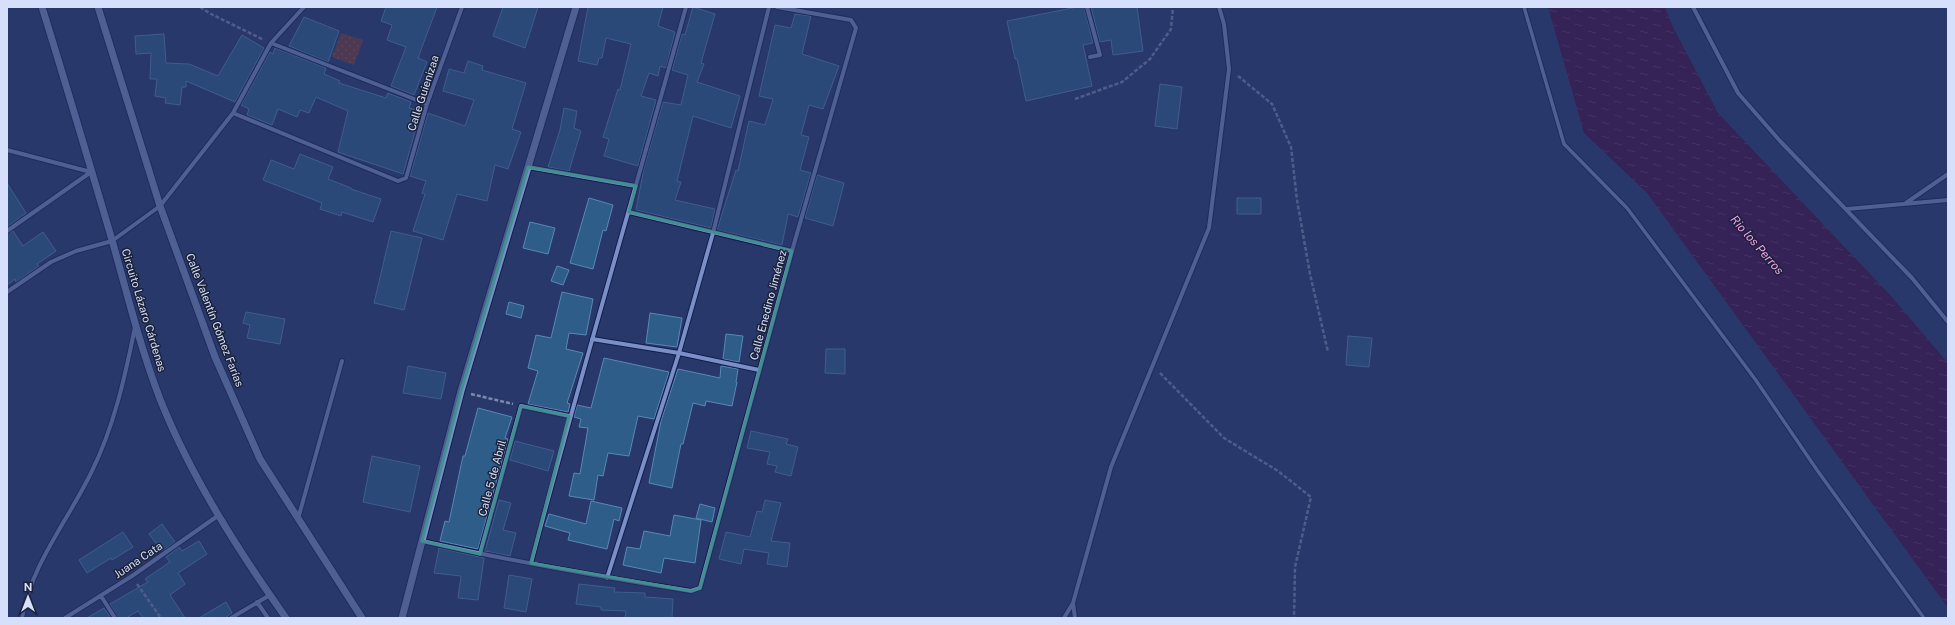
<svg xmlns="http://www.w3.org/2000/svg" width="1955" height="625" font-family="'Public Sans',sans-serif">
	<style>
		.park { fill: url(#park-dots) }
		.water { fill: url(#water-ripples) }
		.building { fill: #2e5d8a; stroke: #5888b7 }
		.lines { fill: none; stroke-linecap: round; stroke-linejoin: round }
		.pedestrian-casing { stroke: #121d4d; stroke-width: 5.5 }
		.minor-casing { stroke: #121d4d; stroke-width: 6 }
		.tertiary-casing { stroke: #121d4d; stroke-width: 9 }
		.path { stroke: #7c88af; stroke-width: 2.5; stroke-dasharray: 4 2; stroke-linecap: butt }
		.pedestrian { stroke: #7a8ec8; stroke-width: 3.5 }
		.minor { stroke: #7a8ec8; stroke-width: 4 }
		.tertiary { stroke: #7a8ec8; stroke-width: 7 }
		.marked { fill: none; stroke: #419091; stroke-width: 3; stroke-linejoin: round }
		.labels { text-anchor: middle; stroke-width: 3; stroke-linejoin: round; paint-order: stroke }
		.street-label { font-size: 11px; fill: #d7e0fa; stroke: #1a2138 }
		.water-label { font-size: 12px; font-style: italic; fill: #f39fed; stroke: #1a2138 }
	</style>
	<defs>
		<pattern id="park-dots" width="8" height="8" patternUnits="userSpaceOnUse"><rect width="8" height="8" fill="#783d35"/><path d="M2 2h.1M6 6h.1" fill="none" stroke="#8a5953" stroke-width="1.8" stroke-linecap="round"/></pattern>
		<pattern id="water-ripples" width="26" height="14" patternUnits="userSpaceOnUse"><rect width="26" height="14" fill="#430a41"/><path d="M2 4q2-2 4 0t4 0M15 11q2-2 4 0t4 0" fill="none" stroke="#5d2d5d"/></pattern>
	</defs>
	<rect width="100%" height="100%" fill="#29386a"/>
	<path class="park" d="M 341,33 L 363,40 L 354,65 L 332,57 Z"/>
	<path class="water" d="M 1548,7 L 1665,7 L 1673,27 L 1718,113 L 1891,296 L 1948,363 L 1948,608 L 1647,193 L 1584,133 Z"/>
	<path class="building" d="M 386,7 L 437,7 L 418,58 L 427,62 L 414,95 L 391,86 L 406,47 L 387,40 L 392,25 L 381,21 Z
		M 503,7 L 538,7 L 525,48 L 493,36 Z
		M 588,7 L 663,7 L 658,26 L 675,32 L 666,68 L 660,66 L 658,76 L 649,73 L 641,96 L 656,100 L 638,166 L 604,156 L 609,139 L 603,137 L 618,89 L 620,90 L 631,44 L 606,38 L 602,58 L 599,58 L 597,65 L 578,61 Z
		M 693,7 L 715,14 L 701,63 L 704,64 L 697,82 L 740,96 L 731,128 L 693,116 L 677,181 L 681,182 L 675,200 L 715,209 L 711,228 L 636,210 L 644,168 L 663,102 L 681,105 L 688,75 L 672,70 L 682,34 L 685,35 Z
		M 1077,7 L 1084,7 L 1093,43 L 1083,45 L 1092,86 L 1026,101 L 1017,59 L 1015,59 L 1007,21 Z
		M 1091,7 L 1137,7 L 1143,51 L 1113,55 L 1111,40 L 1100,42 Z
		M 795,14 L 811,16 L 802,54 L 839,66 L 823,109 L 809,105 L 801,135 L 809,137 L 800,170 L 811,173 L 798,217 L 788,214 L 782,245 L 717,230 L 736,170 L 738,171 L 749,121 L 765,125 L 773,99 L 759,96 L 775,25 L 791,28 Z
		M 304,17 L 339,31 L 328,62 L 289,46 Z
		M 164,34 L 166,63 L 189,64 L 218,76 L 242,35 L 264,48 L 235,102 L 186,81 L 186,87 L 182,87 L 180,105 L 165,103 L 166,98 L 155,96 L 157,79 L 150,79 L 151,53 L 136,54 L 135,36 Z
		M 275,48 L 326,68 L 324,74 L 340,81 L 339,83 L 386,98 L 388,93 L 411,102 L 409,108 L 421,111 L 403,174 L 338,152 L 348,111 L 316,97 L 309,113 L 300,110 L 297,117 L 278,109 L 272,125 L 247,115 L 249,109 L 241,105 L 270,52 L 273,54 Z
		M 468,61 L 483,66 L 482,70 L 526,83 L 512,129 L 521,132 L 508,169 L 495,165 L 487,201 L 457,194 L 443,240 L 413,231 L 425,194 L 422,193 L 426,181 L 410,176 L 428,113 L 465,126 L 474,100 L 443,91 L 449,69 L 464,73 Z
		M 1160,84 L 1182,87 L 1177,129 L 1155,126 Z
		M 564,108 L 577,111 L 574,128 L 581,131 L 569,171 L 548,167 L 560,130 Z
		M 300,154 L 333,167 L 328,179 L 351,188 L 351,189 L 381,199 L 373,222 L 342,212 L 341,216 L 320,209 L 322,203 L 263,180 L 271,160 L 294,169 Z
		M 817,175 L 844,183 L 833,226 L 805,218 Z
		M 7,183 L 26,213 L 7,227 Z
		M 589,198 L 613,205 L 606,231 L 603,230 L 593,269 L 570,263 Z
		M 1237,198 L 1261,198 L 1261,214 L 1237,214 Z
		M 530,222 L 555,228 L 548,254 L 523,248 Z
		M 13,231 L 23,246 L 43,232 L 56,251 L 37,264 L 39,266 L 16,282 L 15,279 L 7,285 L 7,234 Z
		M 391,231 L 422,238 L 404,310 L 374,303 Z
		M 557,266 L 569,270 L 563,285 L 551,281 Z
		M 562,292 L 593,299 L 586,335 L 569,333 L 566,349 L 583,353 L 567,403 L 570,404 L 568,412 L 528,404 L 538,371 L 528,368 L 536,335 L 551,338 Z
		M 509,302 L 524,306 L 521,318 L 506,314 Z
		M 246,312 L 285,319 L 280,344 L 247,338 L 250,325 L 243,323 Z
		M 650,313 L 682,318 L 677,347 L 646,343 Z
		M 726,334 L 743,336 L 739,362 L 723,359 Z
		M 1348,336 L 1372,338 L 1369,367 L 1346,365 Z
		M 826,349 L 845,349 L 845,374 L 825,373 Z
		M 604,358 L 669,372 L 654,419 L 638,416 L 629,456 L 608,453 L 603,476 L 598,475 L 594,500 L 569,496 L 574,473 L 580,474 L 588,428 L 579,427 L 581,419 L 574,417 L 577,405 L 591,408 Z
		M 408,366 L 446,373 L 441,399 L 403,393 Z
		M 721,366 L 738,369 L 736,382 L 737,382 L 732,406 L 706,401 L 705,406 L 693,403 L 683,444 L 681,444 L 672,488 L 649,483 L 661,421 L 678,369 L 720,378 Z
		M 478,408 L 512,417 L 505,438 L 508,439 L 478,549 L 440,541 L 445,521 L 449,522 L 463,456 L 465,456 Z
		M 751,431 L 788,439 L 786,444 L 798,447 L 791,476 L 775,472 L 777,466 L 767,464 L 770,452 L 747,448 Z
		M 515,441 L 554,451 L 548,471 L 510,460 Z
		M 372,456 L 420,466 L 410,512 L 363,502 Z
		M 499,500 L 511,503 L 503,530 L 516,533 L 510,556 L 485,551 Z
		M 765,500 L 781,503 L 771,541 L 790,543 L 787,567 L 767,564 L 769,553 L 744,549 L 741,564 L 719,559 L 726,532 L 750,537 L 757,511 L 762,512 Z
		M 591,501 L 622,508 L 619,521 L 614,519 L 607,549 L 568,540 L 570,533 L 545,526 L 549,514 L 586,524 Z
		M 700,504 L 715,508 L 712,522 L 696,518 Z
		M 674,515 L 701,520 L 695,563 L 664,558 L 661,573 L 623,565 L 627,547 L 640,549 L 644,531 L 670,536 Z
		M 162,524 L 175,542 L 162,551 L 149,534 Z
		M 123,532 L 133,547 L 112,560 L 111,558 L 87,573 L 79,560 Z
		M 199,541 L 207,554 L 178,573 L 185,584 L 170,595 L 185,618 L 143,618 L 138,611 L 126,618 L 118,618 L 110,604 L 148,582 L 145,579 L 170,562 L 166,557 L 179,547 L 182,551 Z
		M 439,548 L 484,558 L 478,600 L 458,598 L 461,576 L 434,573 Z
		M 509,575 L 532,579 L 526,612 L 504,608 Z
		M 579,584 L 615,588 L 614,592 L 645,593 L 645,597 L 673,599 L 672,618 L 625,618 L 626,611 L 601,610 L 601,607 L 576,604 Z
		M 226,602 L 232,613 L 225,618 L 199,618 Z
		M 104,608 L 111,618 L 87,618 Z"/>
	<g class="lines">
		<g class="pedestrian-casing">
			<path id="pedestrian" d="M 1524,7 L 1564,144 L 1627,208 L 1755,379 L 1817,470 L 1924,618"/>
		</g>
		<g class="minor-casing">
			<path id="minor" d="M 1087,7 L 1100,55 L 1090,57
				M 1693,7 L 1738,93 L 1780,141 L 1912,278 L 1948,322
				M 271,43 L 427,104
				M 233,113 L 398,181 L 406,178 L 427,104 L 462,7
				M 7,150 L 91,172 L 7,231
				M 528,167 L 636,186
				M 1906,203 L 1948,174
				M 1847,209 L 1948,200
				M 629,212 L 792,251
				M 7,292 L 51,262 L 76,251 L 112,241 L 160,206 L 233,113 L 271,43 L 304,7
				M 592,339 L 679,353 L 759,370
				M 298,519 L 342,361
				M 422,541 C 511,561 601,577 691,591 L 700,588 L 792,251 L 856,28 L 851,20 L 777,7
				M 480,554 L 521,406 L 569,416
				M 531,563 C 580,376 635,192 686,7
				M 607,578 L 679,353 L 713,233 L 769,7
				M 101,596 L 115,618
				M 257,602 L 268,618
				M 1073,603 L 1111,467 L 1209,228 L 1229,69 L 1224,24 L 1219,7
				M 22,618 C 32,563 67,522 91,473 C 114,427 125,377 135,327
				M 65,618 L 132,576 L 219,515
				M 231,618 L 270,595
				M 1064,618 L 1073,603 L 1075,618"/>
		</g>
		<g class="tertiary-casing">
			<path id="tertiary" d="M 42,7 C 66,84 89,162 112,240 C 127,293 140,347 160,399 C 191,477 238,550 286,618
				M 98,7 L 160,206 L 215,357 L 260,459 L 362,618
				M 402,618 L 461,391 L 576,7"/>
		</g>
		<path class="path" d="M 200,7 L 211,14 L 264,40
			M 1238,76 L 1272,104 L 1291,147 L 1297,200 L 1310,274 L 1328,352
			M 1075,99 L 1122,82 L 1150,59 L 1171,29 L 1173,7
			M 1160,373 L 1224,438 L 1278,471 L 1311,497 L 1295,567 L 1294,618
			M 471,394 L 513,404
			M 137,584 L 161,618"/>
		<use href="#pedestrian" class="pedestrian"/>
		<use href="#minor" class="minor"/>
		<use href="#tertiary" class="tertiary"/>
	</g>
	<path d="M0 0H1955V625H0ZM 528,167 L 636,186 L 629,212 L 792,251 L 700,588 L 691,591 L 531,563 L 569,416 L 521,406 L 480,554 L 422,541 L 461,391 Z" fill="#29386a" fill-opacity=".55" fill-rule="evenodd"/>
	<path class="marked" d="M 528,167 L 636,186 L 629,212 L 792,251 L 700,588 L 691,591 L 531,563 L 569,416 L 521,406 L 480,554 L 422,541 L 461,391 Z"/>
	<g class="labels">
		<g class="street-label">
			<text transform="translate(423 93) rotate(-72)" y="4">Calle Guienizaa</text>
			<text transform="translate(768 305) rotate(-75)" y="4">Calle Enedino Jiménez</text>
			<text transform="translate(144 310) rotate(73)" y="4">Circuito Lázaro Cárdenas</text>
			<text transform="translate(215 320) rotate(69)" y="4">Calle Valentín Gómez Farías</text>
			<text transform="translate(492 478) rotate(-75)" y="4">Calle 5 de Abril</text>
			<text transform="translate(138 560) rotate(-34)" y="4">Juana Cata</text>
		</g>
		<g class="water-label">
			<text transform="translate(1757 245) rotate(49)" y="4">Rio los Perros</text>
		</g>
	</g>
	<rect width="1955" height="625" fill="none" stroke="#d7e0fa" stroke-width="16"/>
	<g transform="translate(28 597)" stroke="#1a2138" stroke-width="3" paint-order="stroke">
	<path d="M0-3L7 15L0 10L-7 15Z" fill="#d7e0fa"/>
	<text y="-6" font-size="11" font-weight="bold" text-anchor="middle" fill="#d7e0fa">N</text>
	</g>
</svg>
